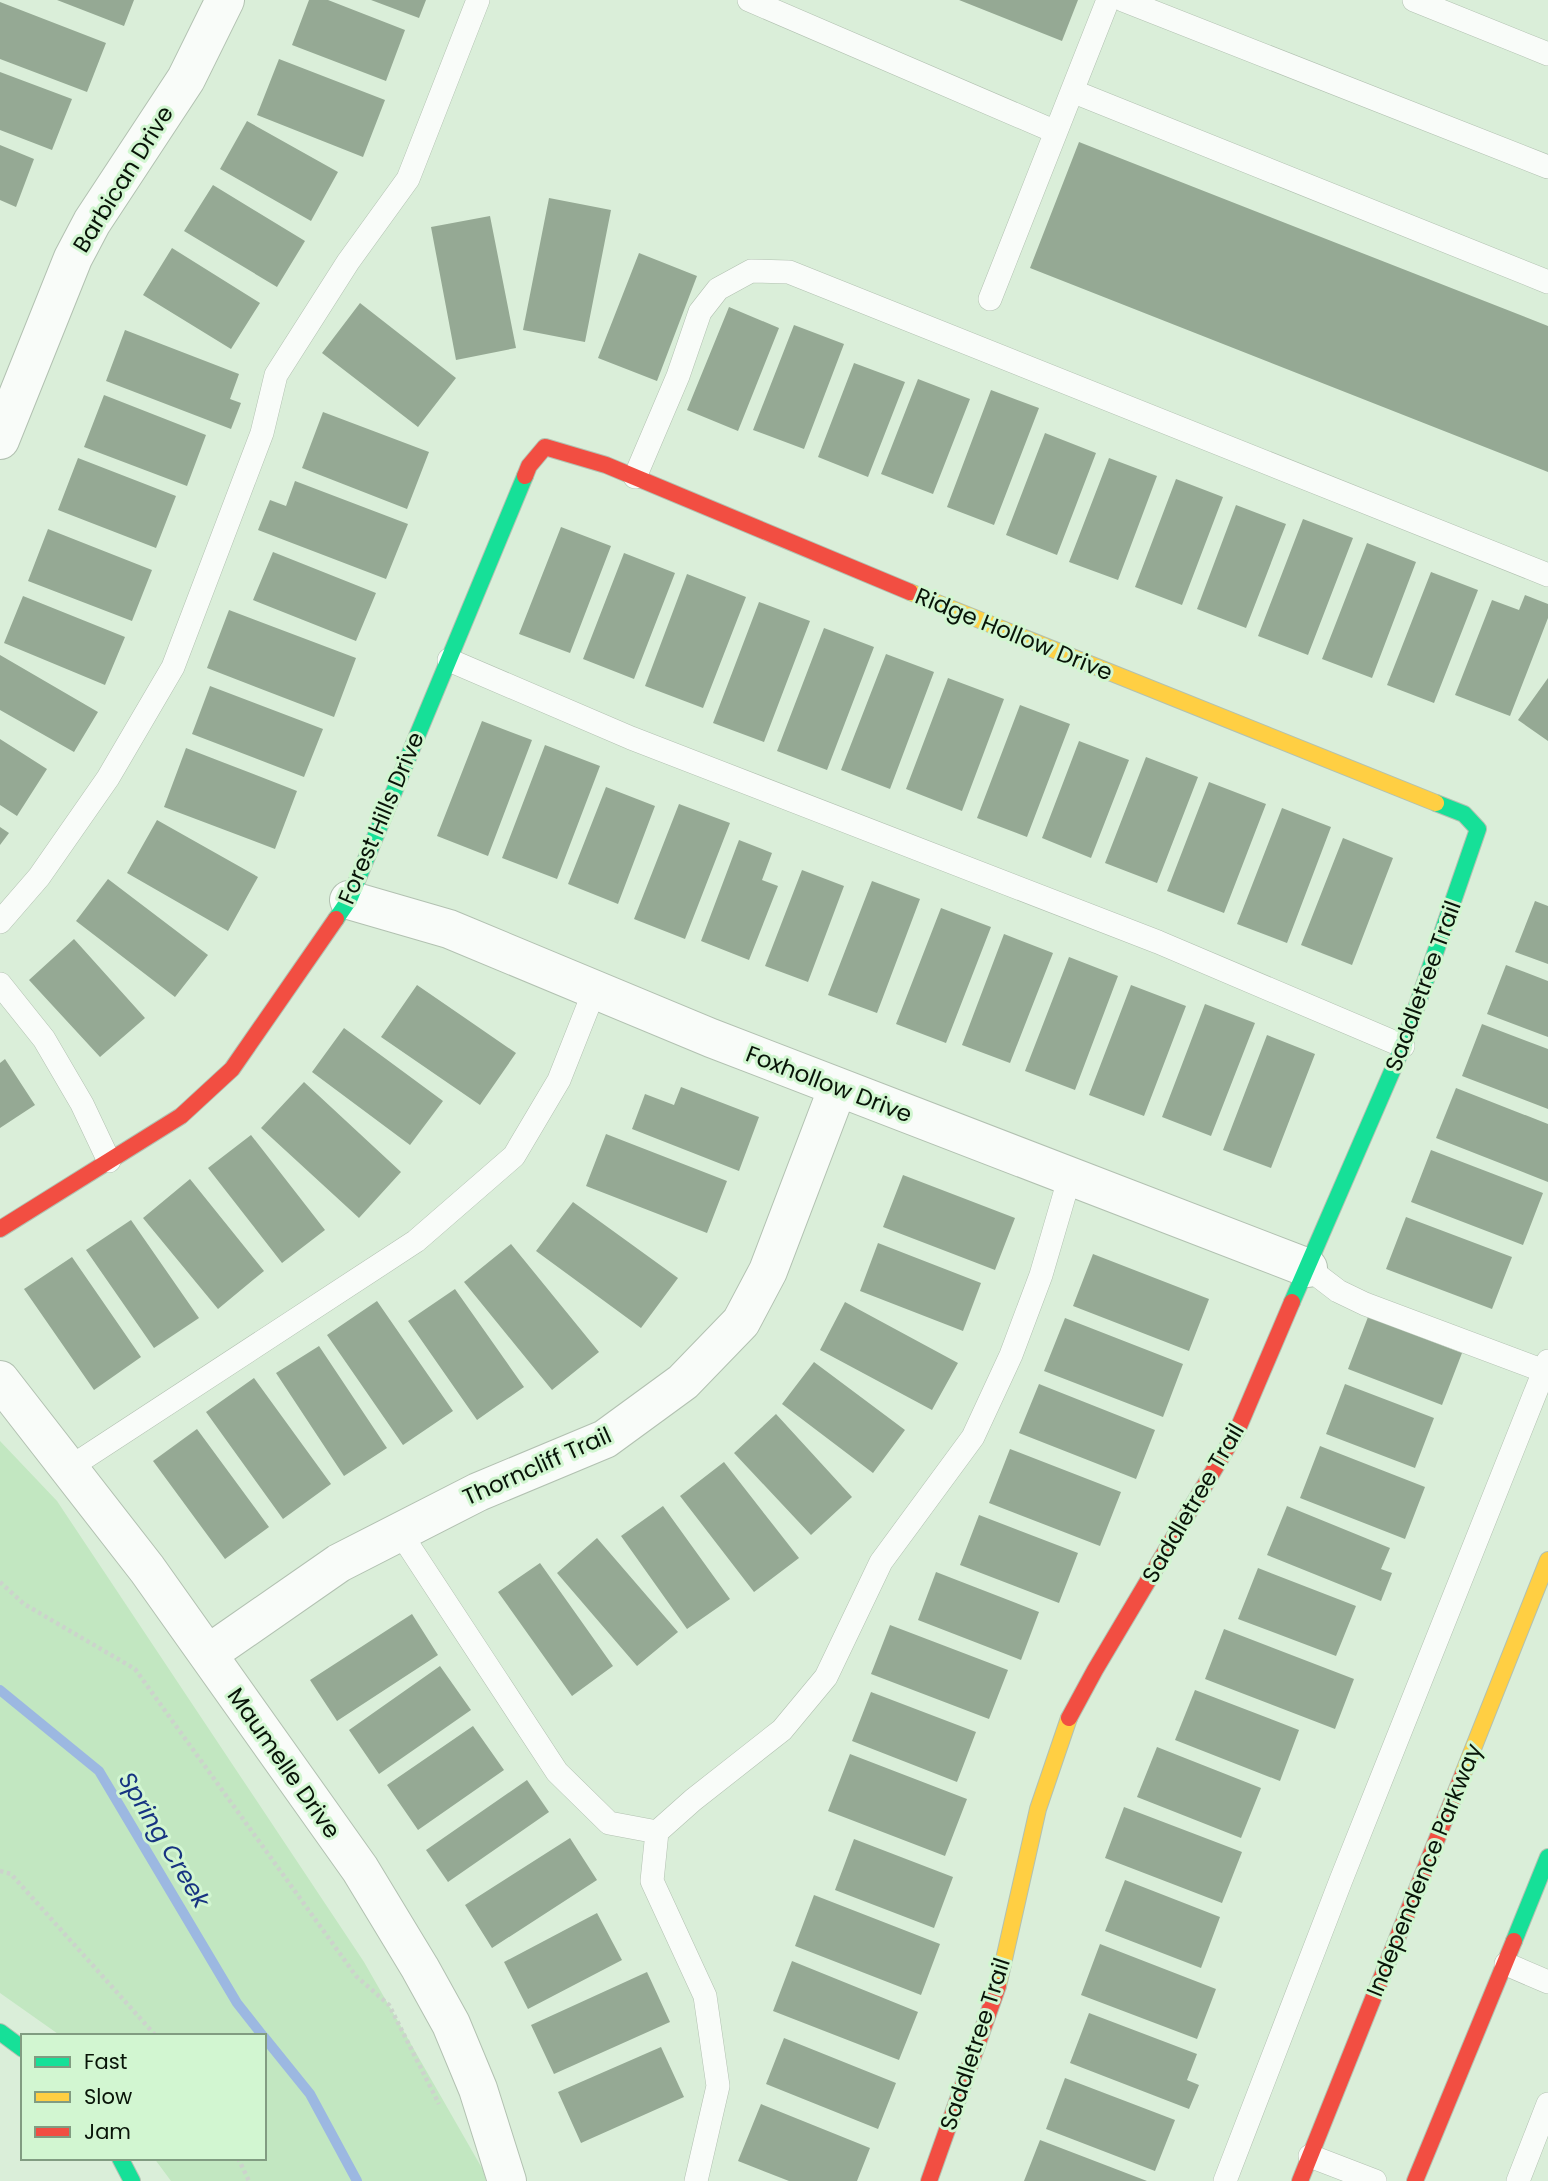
<svg xmlns="http://www.w3.org/2000/svg" width="1548" height="2181" font-family="Poppins,sans-serif">
	<style>
		.green { fill: #c2e7c1 }
		.lines { fill: none; stroke-linecap: round; stroke-linejoin: round }
		.stream { stroke: #9cb8e1; stroke-width: 10 }
		.building { fill: #95a994 }
		.lane-casing { stroke: #b2c1b1; stroke-width: 24 }
		.street-casing { stroke: #b2c1b1; stroke-width: 40 }
		.fast-casing { stroke: #b2c1b1; stroke-width: 18 }
		.slow-casing { stroke: #b2c1b1; stroke-width: 18 }
		.jam-casing { stroke: #b2c1b1; stroke-width: 18 }
		.path { stroke: #ccd3cc; stroke-width: 4.5; stroke-dasharray: 3.5 3.5; stroke-linecap: butt }
		.lane { stroke: #f9fcf9; stroke-width: 23 }
		.street { stroke: #f9fcf9; stroke-width: 38 }
		.fast { stroke: #16e098; stroke-width: 16 }
		.slow { stroke: #ffcf43; stroke-width: 16 }
		.jam { stroke: #f24e42; stroke-width: 16 }
		.labels { text-anchor: middle; stroke-width: 6; stroke-linejoin: round; paint-order: stroke }
		.street-label { font-size: 23px; fill: #081408; stroke: #d2f6d1 }
		.water-label { font-size: 24px; font-style: italic; fill: #163381; stroke: #d2f6d1 }
	</style>
	<rect width="100%" height="100%" fill="#daeed9"/>
	<path class="green" d="M 0,1441 L 57,1501 L 364,1962 L 483,2170 L 486,2181 L 171,2181 L 154,2158 L 264,2158 L 264,2036 L 61,2036 L 0,1993 Z"/>
	<g class="lines">
		<path class="stream" d="M 0,1690 L 99,1771 L 237,2003 L 263,2036
			M 264,2037 L 310,2094 L 357,2181"/>
	</g>
	<path class="building" d="M 57,0 L 134,0 L 124,26 Z
		M 309,0 L 328,0 L 405,30 L 386,81 L 292,45 Z
		M 371,0 L 426,0 L 419,18 Z
		M 959,0 L 1078,0 L 1062,41 Z
		M 0,2 L 106,43 L 87,92 L 0,59 Z
		M 279,59 L 385,100 L 363,157 L 257,115 Z
		M 0,72 L 72,99 L 52,150 L 0,130 Z
		M 247,121 L 338,172 L 311,221 L 220,169 Z
		M 1079,142 L 1548,326 L 1548,472 L 1030,268 Z
		M 0,145 L 34,159 L 16,207 L 0,200 Z
		M 213,185 L 305,241 L 277,287 L 184,231 Z
		M 549,198 L 611,210 L 585,342 L 523,330 Z
		M 490,216 L 516,348 L 456,360 L 431,227 Z
		M 172,248 L 260,303 L 231,349 L 143,295 Z
		M 639,253 L 697,276 L 657,381 L 598,358 Z
		M 360,303 L 456,378 L 418,427 L 322,353 Z
		M 729,307 L 779,328 L 738,431 L 687,410 Z
		M 794,325 L 844,344 L 804,449 L 753,430 Z
		M 125,330 L 239,374 L 230,399 L 241,403 L 231,429 L 106,381 Z
		M 854,363 L 905,382 L 868,477 L 818,457 Z
		M 918,379 L 970,399 L 933,494 L 881,474 Z
		M 991,390 L 1039,408 L 994,525 L 947,507 Z
		M 104,395 L 206,435 L 187,486 L 84,447 Z
		M 323,412 L 429,452 L 407,509 L 302,468 Z
		M 1045,433 L 1096,453 L 1057,555 L 1006,535 Z
		M 78,458 L 176,496 L 156,548 L 58,510 Z
		M 1109,458 L 1157,476 L 1118,580 L 1069,562 Z
		M 1176,479 L 1223,497 L 1182,605 L 1135,587 Z
		M 295,481 L 408,524 L 386,579 L 258,530 L 270,500 L 286,506 Z
		M 1236,505 L 1286,524 L 1246,628 L 1197,609 Z
		M 1303,519 L 1353,538 L 1308,655 L 1258,636 Z
		M 561,527 L 611,546 L 570,653 L 519,634 Z
		M 48,529 L 152,570 L 132,621 L 28,581 Z
		M 1367,543 L 1416,562 L 1372,678 L 1322,659 Z
		M 273,552 L 376,593 L 356,641 L 253,600 Z
		M 624,553 L 675,573 L 634,679 L 583,659 Z
		M 1431,572 L 1478,590 L 1434,703 L 1387,685 Z
		M 687,574 L 746,597 L 703,708 L 645,686 Z
		M 1525,595 L 1548,604 L 1548,618 L 1510,716 L 1455,695 L 1492,600 L 1519,610 Z
		M 23,596 L 125,637 L 105,685 L 4,643 Z
		M 759,602 L 810,621 L 764,742 L 713,723 Z
		M 229,610 L 356,658 L 334,717 L 207,668 Z
		M 824,628 L 874,647 L 827,770 L 777,751 Z
		M 886,654 L 934,672 L 890,789 L 841,770 Z
		M 0,655 L 98,712 L 74,752 L 0,710 Z
		M 948,678 L 1004,699 L 962,811 L 906,789 Z
		M 1548,678 L 1548,741 L 1518,720 Z
		M 210,686 L 323,729 L 304,777 L 192,734 Z
		M 1020,705 L 1070,724 L 1027,837 L 977,818 Z
		M 482,721 L 532,740 L 488,856 L 437,836 Z
		M 0,739 L 47,769 L 17,816 L 0,805 Z
		M 1079,741 L 1129,760 L 1091,858 L 1042,838 Z
		M 545,745 L 600,766 L 557,879 L 502,858 Z
		M 186,748 L 297,791 L 275,849 L 164,807 Z
		M 1146,757 L 1198,777 L 1157,883 L 1105,863 Z
		M 1209,782 L 1266,804 L 1224,913 L 1167,891 Z
		M 606,787 L 655,806 L 618,904 L 568,884 Z
		M 679,804 L 730,823 L 685,939 L 634,919 Z
		M 1282,808 L 1331,827 L 1287,943 L 1237,924 Z
		M 157,820 L 258,877 L 228,931 L 127,873 Z
		M 0,827 L 9,833 L 0,845 Z
		M 1343,838 L 1393,858 L 1352,965 L 1301,945 Z
		M 739,840 L 772,853 L 762,880 L 778,886 L 749,960 L 701,941 Z
		M 802,870 L 844,886 L 808,982 L 765,966 Z
		M 108,879 L 208,955 L 175,997 L 76,921 Z
		M 872,881 L 920,899 L 877,1013 L 828,995 Z
		M 1535,901 L 1548,906 L 1548,964 L 1515,952 Z
		M 941,908 L 991,927 L 946,1043 L 896,1024 Z
		M 1004,934 L 1053,953 L 1010,1063 L 962,1045 Z
		M 74,939 L 145,1018 L 100,1057 L 29,980 Z
		M 1069,957 L 1118,976 L 1075,1090 L 1025,1071 Z
		M 1506,965 L 1548,981 L 1548,1037 L 1487,1014 Z
		M 417,985 L 516,1053 L 480,1105 L 381,1037 Z
		M 1131,985 L 1186,1006 L 1144,1116 L 1089,1095 Z
		M 1205,1004 L 1255,1023 L 1211,1136 L 1162,1117 Z
		M 1482,1024 L 1548,1049 L 1548,1109 L 1462,1076 Z
		M 344,1028 L 443,1101 L 410,1145 L 312,1072 Z
		M 1267,1035 L 1315,1054 L 1271,1168 L 1223,1150 Z
		M 5,1059 L 35,1105 L 0,1128 L 0,1063 Z
		M 304,1082 L 401,1172 L 359,1218 L 261,1128 Z
		M 681,1087 L 759,1117 L 739,1171 L 632,1129 L 645,1094 L 674,1105 Z
		M 1456,1088 L 1548,1124 L 1548,1182 L 1436,1138 Z
		M 606,1134 L 727,1181 L 707,1233 L 586,1186 Z
		M 251,1135 L 325,1230 L 282,1263 L 208,1168 Z
		M 1431,1150 L 1543,1193 L 1523,1245 L 1411,1202 Z
		M 903,1175 L 1015,1218 L 995,1270 L 883,1227 Z
		M 190,1179 L 264,1271 L 218,1309 L 143,1218 Z
		M 573,1202 L 678,1278 L 641,1328 L 536,1251 Z
		M 1406,1217 L 1512,1257 L 1492,1309 L 1386,1269 Z
		M 131,1220 L 199,1318 L 154,1348 L 86,1250 Z
		M 878,1243 L 981,1283 L 963,1331 L 860,1291 Z
		M 511,1244 L 599,1352 L 552,1390 L 464,1282 Z
		M 1093,1254 L 1209,1299 L 1189,1351 L 1073,1306 Z
		M 72,1257 L 141,1357 L 94,1390 L 24,1289 Z
		M 455,1289 L 524,1387 L 477,1420 L 408,1321 Z
		M 377,1301 L 453,1411 L 403,1445 L 327,1335 Z
		M 845,1302 L 958,1363 L 932,1410 L 820,1350 Z
		M 1368,1317 L 1462,1353 L 1442,1405 L 1348,1369 Z
		M 1065,1318 L 1183,1364 L 1163,1417 L 1044,1371 Z
		M 319,1346 L 387,1448 L 344,1476 L 276,1373 Z
		M 814,1362 L 905,1430 L 873,1473 L 782,1404 Z
		M 254,1378 L 331,1484 L 283,1519 L 206,1412 Z
		M 1039,1384 L 1155,1430 L 1136,1479 L 1019,1433 Z
		M 1345,1384 L 1434,1418 L 1415,1468 L 1326,1434 Z
		M 776,1414 L 852,1497 L 811,1535 L 734,1453 Z
		M 197,1429 L 269,1527 L 225,1559 L 153,1461 Z
		M 1320,1446 L 1425,1487 L 1405,1539 L 1300,1498 Z
		M 1010,1449 L 1121,1492 L 1100,1546 L 989,1503 Z
		M 724,1462 L 799,1558 L 754,1592 L 680,1496 Z
		M 663,1506 L 730,1599 L 687,1629 L 621,1536 Z
		M 1287,1506 L 1390,1548 L 1381,1569 L 1392,1573 L 1381,1601 L 1267,1555 Z
		M 979,1515 L 1078,1553 L 1059,1603 L 960,1565 Z
		M 597,1538 L 678,1632 L 637,1666 L 557,1573 Z
		M 540,1563 L 613,1666 L 572,1696 L 498,1592 Z
		M 1258,1568 L 1356,1606 L 1336,1656 L 1238,1619 Z
		M 936,1572 L 1039,1612 L 1021,1660 L 918,1620 Z
		M 412,1614 L 438,1655 L 337,1721 L 310,1680 Z
		M 890,1625 L 1008,1670 L 989,1719 L 871,1674 Z
		M 1224,1629 L 1354,1679 L 1335,1729 L 1205,1679 Z
		M 440,1666 L 471,1710 L 379,1774 L 349,1730 Z
		M 1195,1690 L 1299,1730 L 1280,1781 L 1175,1740 Z
		M 871,1692 L 976,1732 L 957,1782 L 852,1741 Z
		M 473,1726 L 504,1770 L 418,1830 L 387,1785 Z
		M 1157,1747 L 1261,1788 L 1241,1838 L 1137,1797 Z
		M 850,1754 L 967,1799 L 945,1856 L 828,1811 Z
		M 527,1780 L 549,1812 L 448,1882 L 426,1850 Z
		M 1124,1807 L 1242,1852 L 1222,1903 L 1105,1858 Z
		M 570,1838 L 597,1880 L 492,1948 L 465,1905 Z
		M 854,1839 L 953,1877 L 934,1928 L 835,1890 Z
		M 1125,1880 L 1220,1917 L 1201,1968 L 1105,1931 Z
		M 814,1895 L 940,1944 L 921,1995 L 795,1946 Z
		M 597,1913 L 622,1960 L 528,2009 L 504,1962 Z
		M 1100,1944 L 1216,1989 L 1197,2039 L 1081,1995 Z
		M 792,1961 L 918,2012 L 899,2060 L 773,2011 Z
		M 647,1972 L 670,2022 L 554,2074 L 531,2025 Z
		M 1089,2013 L 1197,2054 L 1187,2080 L 1199,2085 L 1189,2109 L 1070,2063 Z
		M 784,2038 L 896,2083 L 878,2129 L 766,2084 Z
		M 661,2047 L 684,2097 L 581,2143 L 558,2092 Z
		M 1065,2078 L 1175,2120 L 1155,2171 L 1046,2129 Z
		M 761,2104 L 870,2148 L 857,2181 L 789,2181 L 738,2161 Z
		M 1040,2140 L 1147,2181 L 1024,2181 Z"/>
	<g class="lines">
		<g class="lane-casing">
			<path id="lane" d="M 749,0 L 1056,132
				M 1123,0 L 1548,167
				M 1414,0 L 1548,54
				M 1072,91 L 1548,282
				M 990,299 L 1108,0
				M 635,477 L 678,376 L 700,312 L 718,289 L 751,271 L 789,272 L 1548,575
				M 449,660 L 631,738 L 1158,942 L 1403,1046
				M 0,922 L 39,877 L 108,778 L 173,667 L 262,433 L 276,375 L 348,262 L 408,179 L 478,0
				M 0,984 L 44,1039 L 82,1104 L 109,1161
				M 1308,1268 L 1338,1291 L 1365,1304 L 1544,1371
				M 69,1468 L 416,1241 L 514,1156 L 559,1080 L 595,989
				M 399,1531 L 557,1772 L 609,1823 L 657,1832
				M 1506,1964 L 1548,1982
				M 1310,2156 L 1375,2181
				M 696,2181 L 718,2086 L 705,1996 L 652,1881 L 657,1832 L 693,1800 L 782,1730 L 826,1677 L 881,1562 L 973,1437 L 1011,1355 L 1041,1275 L 1070,1176
				M 1225,2181 L 1341,1880 L 1548,1361
				M 1518,2181 L 1548,2104"/>
		</g>
		<g class="street-casing">
			<path id="street" d="M 0,440 L 73,258 L 92,222 L 186,79 L 225,0
				M 349,900 L 449,929 L 711,1038 L 1308,1268
				M 0,1380 L 147,1569 L 360,1869 L 420,1968 L 451,2024 L 478,2089 L 507,2181
				M 208,1654 L 339,1563 L 478,1492 L 605,1439 L 683,1382 L 741,1322 L 768,1271 L 838,1087"/>
		</g>
		<g class="fast-casing">
			<path id="fast" d="M 336,919 L 349,900 L 525,476
				M 1292,1302 L 1403,1046 L 1478,829 L 1464,814 L 1436,803
				M 1514,1941 L 1548,1857
				M 0,2032 L 23,2049
				M 120,2158 L 132,2181"/>
		</g>
		<g class="slow-casing">
			<path id="slow" d="M 910,592 L 1436,803
				M 1463,1774 L 1548,1560
				M 998,1986 L 1038,1809 L 1069,1718"/>
		</g>
		<g class="jam-casing">
			<path id="jam" d="M 525,476 L 529,466 L 545,447 L 606,465 L 910,592
				M 0,1229 L 181,1116 L 232,1069 L 336,919
				M 1069,1718 L 1095,1670 L 1237,1431 L 1292,1302
				M 929,2181 L 998,1986
				M 1300,2181 L 1463,1774
				M 1415,2181 L 1514,1941"/>
		</g>
		<path class="path" d="M 0,1582 L 24,1604 L 135,1669 L 356,1976 L 389,2005 L 439,2104
			M 0,1871 L 11,1874 L 156,2036
			M 238,2158 L 249,2181"/>
		<use href="#lane" class="lane"/>
		<use href="#street" class="street"/>
		<use href="#fast" class="fast"/>
		<use href="#slow" class="slow"/>
		<use href="#jam" class="jam"/>
	</g>
	<g class="labels">
		<g class="street-label">
			<text transform="translate(123 179) rotate(-58)" y="8">Barbican Drive</text>
			<text transform="translate(1014 634) rotate(22)" y="8">Ridge Hollow Drive</text>
			<text transform="translate(381 818) rotate(-67)" y="8">Forest Hills Drive</text>
			<text transform="translate(1423 986) rotate(-70)" y="8">Saddletree Trail</text>
			<text transform="translate(829 1084) rotate(21)" y="8">Foxhollow Drive</text>
			<text transform="translate(537 1466) rotate(-24)" y="8">Thorncliff Trail</text>
			<text transform="translate(1193 1503) rotate(-60)" y="8">Saddletree Trail</text>
			<text transform="translate(284 1763) rotate(55)" y="8">Maumelle Drive</text>
			<text transform="translate(1424 1870) rotate(-68)" y="8">Independence Parkway</text>
			<text transform="translate(975 2044) rotate(-72)" y="8">Saddletree Trail</text>
		</g>
		<g class="water-label">
			<text transform="translate(164 1840) rotate(59)" y="8">Spring Creek</text>
		</g>
	</g>
	<rect x="21" y="2034" width="245" height="126" fill="#d2f6d1" stroke="#819c81" stroke-width="2"/>
	<rect x="35" y="2057" width="35" height="10" fill="#16e098" stroke="#819c81" stroke-width="2"/>
	<text x="84" y="2069" font-size="21" fill="#081408">Fast</text>
	<rect x="35" y="2092" width="35" height="10" fill="#ffcf43" stroke="#819c81" stroke-width="2"/>
	<text x="84" y="2104" font-size="21" fill="#081408">Slow</text>
	<rect x="35" y="2127" width="35" height="10" fill="#f24e42" stroke="#819c81" stroke-width="2"/>
	<text x="84" y="2139" font-size="21" fill="#081408">Jam</text>
</svg>
